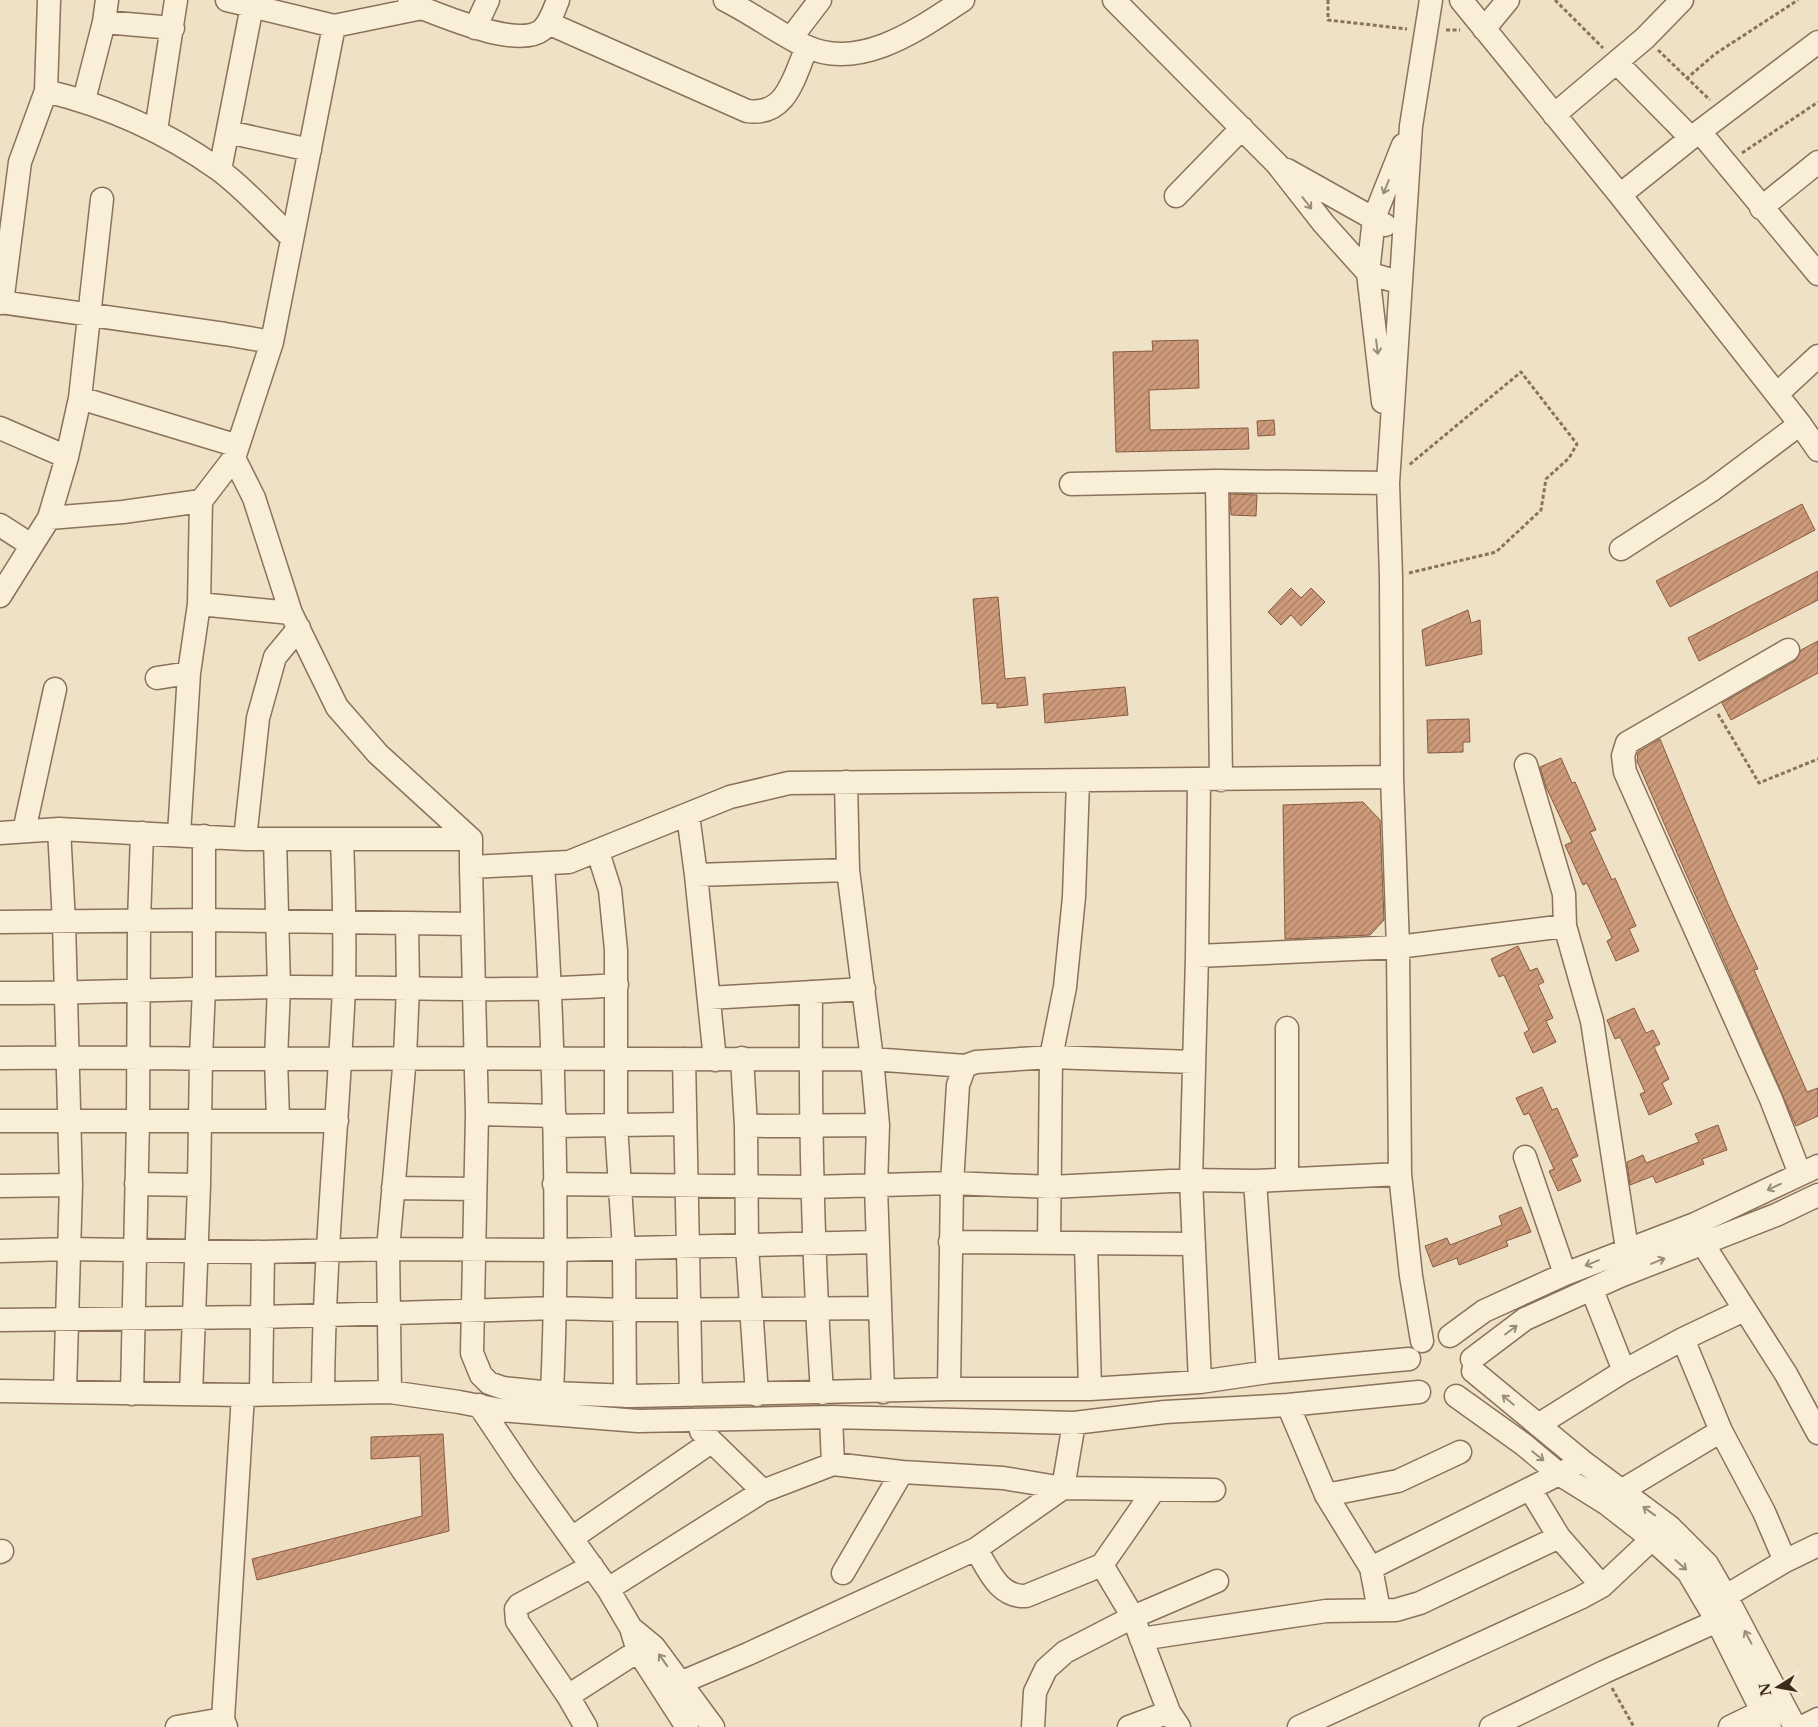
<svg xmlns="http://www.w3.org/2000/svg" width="1818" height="1727" font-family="'Libre Baskerville',serif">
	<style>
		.building { fill: url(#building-hatch); stroke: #8a5a40 }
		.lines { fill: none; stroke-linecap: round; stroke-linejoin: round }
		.minor-casing { stroke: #8a725b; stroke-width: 25 }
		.path { stroke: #8a725b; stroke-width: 3; stroke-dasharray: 4 2.5; stroke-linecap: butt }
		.minor { stroke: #f9eed8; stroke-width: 22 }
		.oneway { stroke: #9a8c7c }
	</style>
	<defs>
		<pattern id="building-hatch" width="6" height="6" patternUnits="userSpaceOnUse" patternTransform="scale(1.25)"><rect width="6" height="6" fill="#cd9a7a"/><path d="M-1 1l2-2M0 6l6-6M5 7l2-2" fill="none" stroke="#a77e63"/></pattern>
	</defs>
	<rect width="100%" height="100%" fill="#efe1c5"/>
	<path class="building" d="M 1198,340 L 1199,388 L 1149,390 L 1150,430 L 1248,428 L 1249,449 L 1116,452 L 1113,352 L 1153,351 L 1152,341 Z
		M 1274,420 L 1275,435 L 1258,436 L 1257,421 Z
		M 1230,494 L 1257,495 L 1256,516 L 1231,515 Z
		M 1802,504 L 1815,530 L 1670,607 L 1656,581 Z
		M 1818,571 L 1818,600 L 1699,661 L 1688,638 Z
		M 1291,588 L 1301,598 L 1311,588 L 1325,602 L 1301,626 L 1291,615 L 1281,625 L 1268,612 Z
		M 998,597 L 1005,679 L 1025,677 L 1028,705 L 997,708 L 997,703 L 982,704 L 973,599 Z
		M 1468,610 L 1471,623 L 1480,620 L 1482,654 L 1426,666 L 1422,630 Z
		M 1818,641 L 1818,673 L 1731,720 L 1722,703 L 1795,661 L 1801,650 Z
		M 1125,687 L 1128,715 L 1045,723 L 1043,694 Z
		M 1469,719 L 1470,742 L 1463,742 L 1463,752 L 1428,753 L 1427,720 Z
		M 1660,739 L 1728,904 L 1758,969 L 1754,970 L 1807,1092 L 1818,1088 L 1818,1116 L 1796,1126 L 1637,761 L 1638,752 Z
		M 1561,758 L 1572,783 L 1575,782 L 1596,830 L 1590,832 L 1600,854 L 1612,880 L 1615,878 L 1636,926 L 1629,929 L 1639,951 L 1616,961 L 1607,941 L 1612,938 L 1587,883 L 1583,885 L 1565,845 L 1572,842 L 1546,787 L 1540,767 Z
		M 1363,802 L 1380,820 L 1384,920 L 1370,935 L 1285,939 L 1283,805 Z
		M 1518,946 L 1530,971 L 1537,968 L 1544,982 L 1538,985 L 1553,1018 L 1546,1021 L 1556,1042 L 1533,1053 L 1524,1033 L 1529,1030 L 1504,975 L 1499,977 L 1491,959 Z
		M 1634,1008 L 1646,1033 L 1653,1030 L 1660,1044 L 1654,1047 L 1669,1079 L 1662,1083 L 1672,1104 L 1649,1115 L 1640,1094 L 1645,1092 L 1620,1037 L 1615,1039 L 1607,1020 Z
		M 1542,1087 L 1552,1110 L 1557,1108 L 1578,1156 L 1571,1159 L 1581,1181 L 1558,1191 L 1549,1171 L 1554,1169 L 1529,1113 L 1524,1115 L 1516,1098 Z
		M 1718,1125 L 1727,1150 L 1702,1159 L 1704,1164 L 1656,1183 L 1653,1176 L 1630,1185 L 1627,1162 L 1643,1155 L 1646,1163 L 1699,1142 L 1695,1134 Z
		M 1521,1207 L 1531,1232 L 1506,1241 L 1508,1246 L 1459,1265 L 1457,1258 L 1433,1267 L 1425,1246 L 1447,1238 L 1450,1245 L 1502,1225 L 1499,1216 Z
		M 443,1434 L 449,1531 L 257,1580 L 252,1559 L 422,1516 L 420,1456 L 371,1459 L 371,1437 Z"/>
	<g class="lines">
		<g class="minor-casing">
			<path id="minor" d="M 227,0 L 334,26 L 422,8
				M 725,0 C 753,14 778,33 805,46 C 860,72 919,29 963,0
				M 1114,0 L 1277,164 L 1324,224 L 1368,273 L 1401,283
				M 1461,0 L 1620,195 L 1800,424 L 1818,450
				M 409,3 C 436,13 517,50 542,30 C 550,23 554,10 558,0
				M 104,22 L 173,28
				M 548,23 L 747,111 C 787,117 794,76 807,47
				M 475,28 L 488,0
				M 1484,29 L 1508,0
				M 791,38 L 820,0
				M 1617,63 L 1691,138
				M 46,91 C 108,106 166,132 218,169 C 243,187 269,216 291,237
				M 84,100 L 104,22 L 107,0
				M 1554,115 L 1645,38 L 1682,0
				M 156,130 L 176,0
				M 228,132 L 310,150
				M 1700,132 L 1818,274
				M 220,170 L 252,6
				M 1287,170 L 1385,225
				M 1620,195 L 1691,138 L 1818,42
				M 1176,196 L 1242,128
				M 1761,208 L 1818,162
				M 0,302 L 225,334 L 272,342
				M 2,303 L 20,162 L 46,91 L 49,0
				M 1777,394 L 1818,356
				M 80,398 L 238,446
				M 1383,402 L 1368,273 L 1374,218 L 1403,145
				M 0,428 L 67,457
				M 234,458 L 254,498 L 291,613 L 337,707 L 378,754 L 471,839
				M 1217,481 L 1221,780
				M 1071,484 L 1217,481 L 1388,483
				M 49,518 L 123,512 L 201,501
				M 0,525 L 31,545
				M 1621,549 L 1712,490 L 1800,424
				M 0,596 L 49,518 L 67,457 L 80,398 L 102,199
				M 199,604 L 291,613
				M 1788,650 L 1627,743 L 1623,756 L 1625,772 L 1771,1099 L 1800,1174
				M 157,678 L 189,673
				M 1526,765 L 1564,894 L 1565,926 L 1592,1021 L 1627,1249
				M 1199,780 L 1197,956 L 1191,1180 L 1200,1382
				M 688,815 L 696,875
				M 59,829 L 64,922 L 71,1185 L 65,1391
				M 24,831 L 55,689
				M 0,833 L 59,829 L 245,839 L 471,839 L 471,867 L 569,862 L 730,797 L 789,783 L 1392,777
				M 179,834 L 189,673 L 199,604 L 201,501 L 234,458 L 272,342 L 334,26
				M 245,839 L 258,718 L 275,657 L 299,628
				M 275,839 L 279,987 L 276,1059 L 278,1120
				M 598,852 L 610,890 L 616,950 L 616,1125 L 624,1249 L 625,1396
				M 543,864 C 554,1040 560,1217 552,1393
				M 471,867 L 477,1114 L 472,1353 L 481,1375 L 489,1383 L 503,1388 L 552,1393 L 632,1396 L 949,1389 L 1090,1389 L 1200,1382 L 1268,1372 L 1409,1359
				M 0,922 L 203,920 L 407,923 L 408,988 L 405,1057 L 388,1249 L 390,1392
				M 407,923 L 472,924
				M 1197,956 L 1398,947 L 1565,926
				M 811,992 C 810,1126 813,1260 822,1393
				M 0,993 C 99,994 197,987 295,987 C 403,987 510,993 617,985
				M 709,998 L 864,989
				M 1287,1028 L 1287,1178
				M 0,1058 C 92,1056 184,1059 276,1059 C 475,1057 673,1060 872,1059 L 848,870 L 846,782
				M 742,1058 L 746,1126 L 747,1246 L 757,1395
				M 684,1059 L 691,1395
				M 715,1060 L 696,875 L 848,870
				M 477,1114 L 555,1116
				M 0,1121 L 337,1121
				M 878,1125 L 872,1059 L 965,1066
				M 554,1126 L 684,1124
				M 746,1126 L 878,1125 L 876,1187 L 883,1392
				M 1525,1157 L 1565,1274
				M 1255,1181 L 1268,1372
				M 136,1184 L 199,1185
				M 554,1184 L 812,1187 L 952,1183 L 1051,1187 L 1191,1180 L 1255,1181 L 1400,1174
				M 0,1186 L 71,1185
				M 393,1188 L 475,1189
				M 950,1242 L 1194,1244
				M 1049,1243 L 1051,1057 L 1065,987 L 1074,897 L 1078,781
				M 1086,1244 L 1090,1389
				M 1703,1244 L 1786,1374 L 1818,1433
				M 0,1251 L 68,1249 L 263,1252 L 388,1249 L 555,1250 L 877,1242
				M 1592,1290 L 1624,1371
				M 0,1320 L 262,1317 L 556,1308 L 625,1310 L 879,1308
				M 1450,1336 L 1484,1311 L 1565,1274 L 1695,1224 L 1818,1166
				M 1683,1339 L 1744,1310
				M 1422,1341 L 1411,1276 L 1400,1174 L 1398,947 L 1392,777 L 1391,577 L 1388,483 L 1411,126 L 1431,0
				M 1472,1359 L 1525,1319 L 1620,1276 L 1776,1215 L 1818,1195
				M 1473,1371 L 1582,1461 L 1670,1527 L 1707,1564 L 1729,1602 L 1795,1727
				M 949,1389 L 952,1183 L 958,1085 L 965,1066 L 976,1062 L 1051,1057 L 1193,1062
				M 0,1391 L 243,1395 L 390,1392 L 459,1402 L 500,1410 L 638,1421 L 831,1417 L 1074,1423 L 1165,1412 L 1288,1405 L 1419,1392
				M 323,1392 C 324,1256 338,1123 344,987 C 345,938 344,889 342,840
				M 132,1394 L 138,1120 L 139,922 L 142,833
				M 191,1394 L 199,1185 L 201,1058 L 204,988 L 204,836
				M 261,1394 L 263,1252
				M 1456,1396 L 1523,1444 L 1559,1474 L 1607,1504 L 1652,1539 L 1688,1572 L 1717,1621 L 1770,1727
				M 479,1405 L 524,1472 L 608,1589 L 631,1628 L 638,1651 L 687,1727
				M 1288,1405 L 1326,1495 L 1371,1568 L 1379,1610
				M 831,1417 L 833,1464
				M 1538,1425 L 1624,1371 L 1683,1339 L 1721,1431 L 1764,1512 L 1785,1561 L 1818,1545
				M 701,1431 L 763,1491
				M 1530,1489 L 1559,1537
				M 1621,1491 L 1721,1431
				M 1326,1495 L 1398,1481 L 1460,1452
				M 572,1538 L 711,1442
				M 976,1549 C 988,1569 999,1598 1026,1596 L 1102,1565 L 1154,1490
				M 0,1552 L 2,1551
				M 1102,1565 L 1133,1617 L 1169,1712 L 1179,1727
				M 1371,1568 L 1571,1468
				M 843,1573 L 902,1472
				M 608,1589 L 763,1491 L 833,1464 L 902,1472 L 1003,1478 L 1063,1488 L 1214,1490
				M 1726,1596 L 1785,1561
				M 631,1628 L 654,1647 L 713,1727
				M 1141,1639 L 1326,1611 L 1396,1610 L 1420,1603 L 1559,1537 L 1602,1586
				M 680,1683 L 748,1654 L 976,1549 L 1063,1488 L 1074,1423
				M 568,1696 L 638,1651
				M 177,1727 L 223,1719
				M 226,1727 L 223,1719 L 243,1395
				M 586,1727 L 568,1696 L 517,1621 L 516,1609 L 519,1605 L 592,1566
				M 1033,1727 L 1035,1692 L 1046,1669 L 1065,1652 L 1133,1617 L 1217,1581
				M 1129,1727 L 1169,1712
				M 1299,1727 L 1580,1598 L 1602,1586 L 1652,1539
				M 1491,1727 L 1604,1672 L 1717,1621
				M 1730,1727 L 1763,1711
				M 1802,1727 L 1818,1719"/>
		</g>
		<path class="path" d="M 1328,0 L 1328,20 L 1407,29
			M 1555,0 L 1603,48
			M 1446,30 L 1460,30
			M 1658,50 L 1710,100
			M 1686,79 L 1715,54 L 1798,0
			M 1742,153 L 1818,102
			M 1409,573 L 1496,552 L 1541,510 L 1546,479 L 1569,458 L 1577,444 L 1521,372 L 1409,465
			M 1718,714 L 1759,783 L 1818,759
			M 1612,1688 L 1634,1727"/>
		<use href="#minor" class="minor"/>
	</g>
	<defs><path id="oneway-shaft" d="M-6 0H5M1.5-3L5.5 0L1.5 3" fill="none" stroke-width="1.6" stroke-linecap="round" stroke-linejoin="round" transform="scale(1.25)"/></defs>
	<g class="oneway">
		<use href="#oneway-shaft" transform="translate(1386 187) rotate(112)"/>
		<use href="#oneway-shaft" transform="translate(1307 203) rotate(52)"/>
		<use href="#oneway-shaft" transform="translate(1377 347) rotate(83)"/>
		<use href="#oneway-shaft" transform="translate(1774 1187) rotate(155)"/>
		<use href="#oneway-shaft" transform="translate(1658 1261) rotate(-22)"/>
		<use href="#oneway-shaft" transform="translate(1592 1263) rotate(158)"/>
		<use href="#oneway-shaft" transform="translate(1511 1330) rotate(-37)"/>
		<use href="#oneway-shaft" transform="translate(1508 1400) rotate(-140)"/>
		<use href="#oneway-shaft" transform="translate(1538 1456) rotate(39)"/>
		<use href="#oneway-shaft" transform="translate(1649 1511) rotate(-144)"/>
		<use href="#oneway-shaft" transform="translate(1681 1565) rotate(42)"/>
		<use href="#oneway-shaft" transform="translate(1748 1637) rotate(-118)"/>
		<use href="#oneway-shaft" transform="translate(663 1660) rotate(-125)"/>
	</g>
	<g transform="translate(1778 1687) rotate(259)" stroke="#f6ebd5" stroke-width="4" paint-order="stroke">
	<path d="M0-4L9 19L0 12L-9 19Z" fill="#3a2b1f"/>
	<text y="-8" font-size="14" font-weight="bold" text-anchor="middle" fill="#3a2b1f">N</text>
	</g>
</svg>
